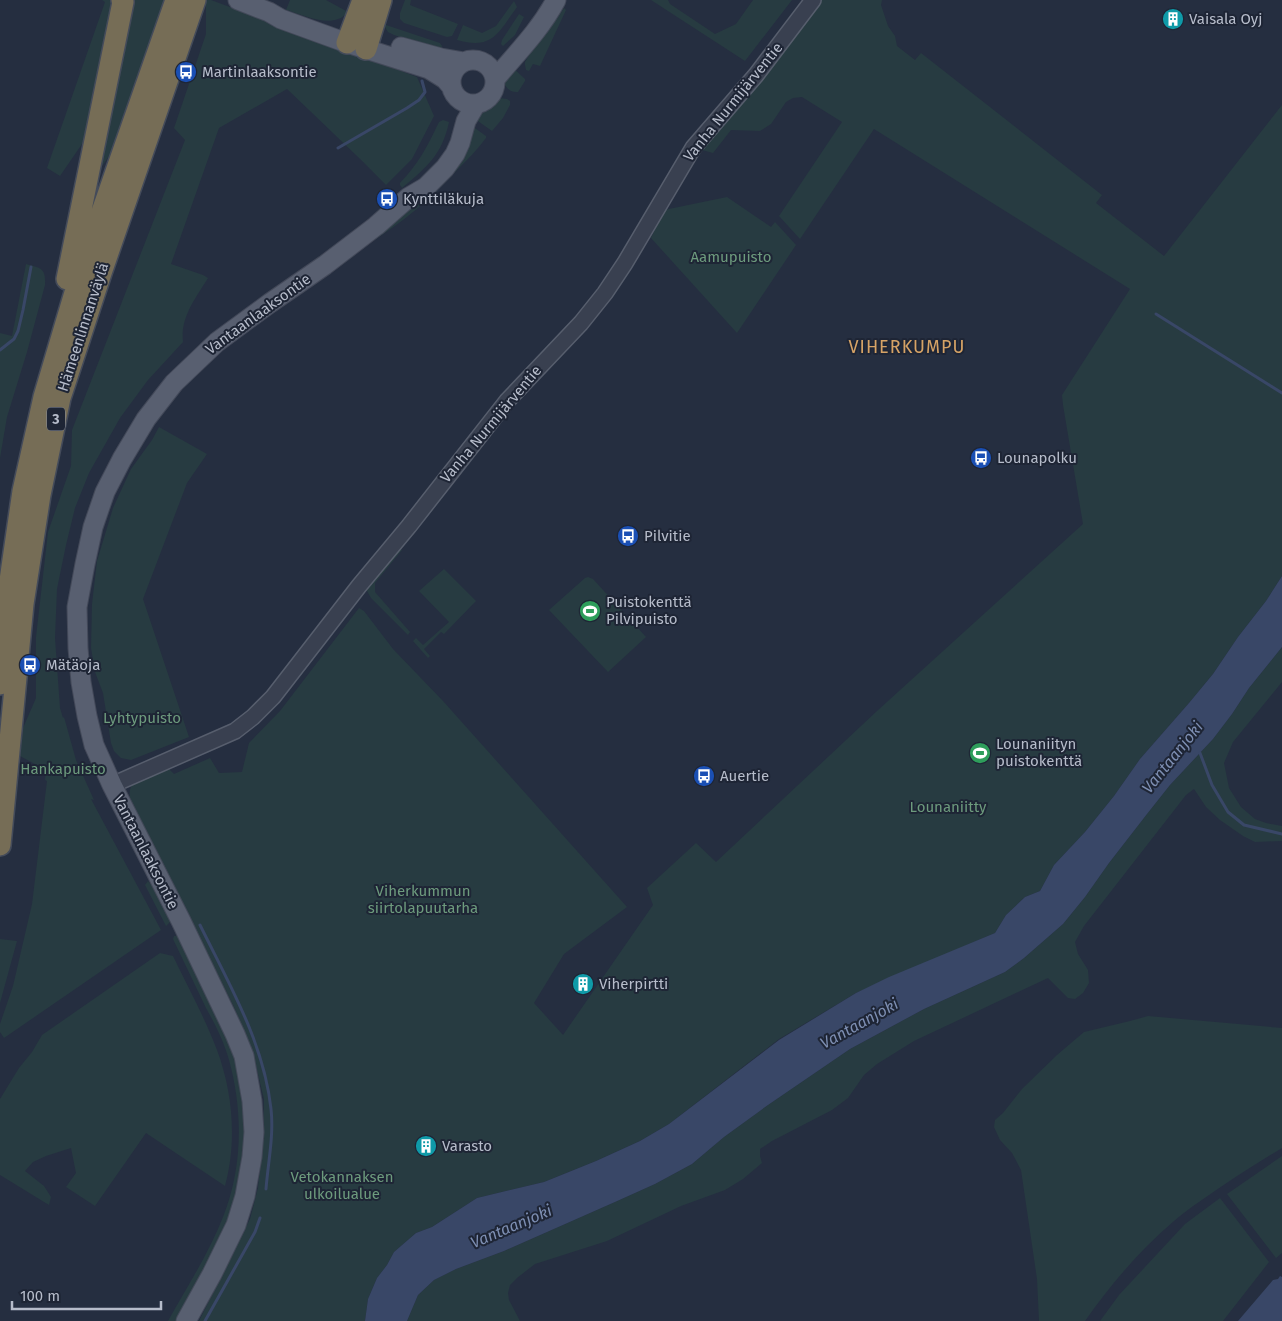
<svg xmlns="http://www.w3.org/2000/svg" width="1282" height="1321" font-family="'Fira Sans',sans-serif">
	<style>
		.green { fill: #273b41 }
		.water { fill: #394767 }
		.lines { fill: none; stroke-linecap: round; stroke-linejoin: round }
		.stream { stroke: #394767; stroke-width: 3 }
		.minor-casing { stroke: #575e6d; stroke-width: 18 }
		.major-casing { stroke: #434959; stroke-width: 21 }
		.highway-casing { stroke: #444b5a; stroke-width: 24 }
		.minor { stroke: #394050; stroke-width: 15 }
		.major { stroke: #585f70; stroke-width: 19 }
		.highway { stroke: #766d56; stroke-width: 21 }
		.labels { text-anchor: middle; stroke-width: 4; stroke-linejoin: round; paint-order: stroke }
		.shield { fill: #1e2535; stroke: #888f9d; stroke-width: 1 }
		.shield-label { font-size: 14px; font-weight: bold; fill: #b6bcca }
		.poi-label { font-size: 15px; fill: #b6bcca; stroke: #1e2535; text-anchor: start }
		.street-label { font-size: 15px; fill: #b6bcca; stroke: #1e2535 }
		.park-label { font-size: 15px; fill: #6d9b7d; stroke: #1e2535 }
		.water-label { font-size: 16px; font-style: italic; fill: #7d8eb2; stroke: #1e2535 }
		.quarter-label { font-size: 18px; letter-spacing: 1px; fill: #d6a366; stroke: #1e2535 }
	</style>
	<rect width="100%" height="100%" fill="#252e40"/>
	<path class="green" d="M 102,0 L 115,0 L 93,128 L 60,176 L 47,168 L 105,2 Z
		M 132,0 L 166,0 L 115,148 L 102,166 L 97,163 Z
		M 206,0 L 211,0 L 417,77 L 434,116 L 412,159 L 386,185 C 354,152 320,121 287,89 L 219,128 L 171,264 L 203,275 L 208,278 C 196,298 180,317 183,342 L 148,380 L 120,418 L 89,473 L 75,508 L 66,545 L 57,589 L 55,638 L 60,708 L 63,718 L 64,717 L 76,760 L 94,800 L 91,799 L 161,930 L 4,1038 L 0,1032 L 0,1024 L 13,986 L 32,904 L 47,781 L 45,780 L 46,770 L 20,756 L 23,728 L 36,698 L 36,637 L 48,532 L 71,466 L 72,430 L 185,140 L 174,128 L 206,34 Z
		M 290,0 L 326,0 L 348,12 C 345,15 342,18 338,19 C 324,25 300,14 286,10 Z
		M 405,0 L 411,0 L 410,5 L 458,24 L 452,36 L 447,37 L 404,23 L 400,19 L 400,13 Z
		M 651,0 L 668,0 L 670,4 L 715,34 L 736,24 L 753,0 L 792,0 L 745,61 Z
		M 822,0 L 882,0 L 881,5 L 888,26 L 895,36 L 897,46 L 915,60 L 921,53 L 1102,195 L 1096,203 L 1164,256 L 1282,105 L 1282,576 L 1266,601 L 1238,637 L 1213,674 L 1189,703 L 1140,759 L 1114,796 L 1085,832 L 1054,865 L 1040,891 L 1025,897 L 1006,915 L 995,933 L 856,993 L 779,1039 L 669,1124 L 640,1141 L 596,1161 L 544,1182 L 477,1198 L 432,1227 L 416,1233 L 394,1252 L 387,1265 L 377,1278 L 368,1299 L 365,1321 L 199,1321 L 250,1219 L 258,1188 L 263,1139 L 264,1099 L 253,1054 L 234,1007 L 131,802 C 123,777 152,773 169,769 L 174,774 L 210,758 L 219,773 L 242,772 L 249,743 L 280,711 L 359,608 L 364,611 L 393,649 L 443,701 L 627,907 L 564,954 L 534,1003 L 563,1035 L 653,905 L 647,888 L 696,843 L 716,862 L 877,711 L 1083,524 L 1063,405 L 1062,395 L 1130,289 L 874,129 L 800,239 L 779,216 L 842,122 L 802,97 L 793,98 L 786,102 L 771,124 L 760,131 L 731,130 L 713,153 L 702,150 L 779,56 L 811,11 L 814,12 Z
		M 514,1 L 517,7 C 498,33 493,50 457,40 L 463,25 L 482,33 L 496,26 Z
		M 564,8 L 566,10 L 540,66 L 533,64 L 529,71 L 526,70 L 525,65 L 525,62 L 540,37 L 558,17 Z
		M 519,14 L 524,17 L 515,35 L 503,46 L 501,44 L 502,40 Z
		M 383,24 L 440,43 L 442,46 L 441,51 L 436,48 L 394,35 L 388,32 Z
		M 510,65 L 525,79 L 525,81 L 518,92 C 510,93 505,87 503,80 Z
		M 499,98 L 507,99 L 510,101 L 510,105 L 503,118 L 492,131 L 475,119 L 480,110 Z
		M 443,120 L 449,122 C 442,155 427,167 402,188 L 400,185 L 400,183 C 419,163 427,147 439,122 Z
		M 472,126 L 486,136 L 486,138 C 478,149 468,159 458,169 C 431,198 403,223 369,243 Z
		M 727,197 L 771,227 L 775,222 L 796,245 L 737,333 L 651,238 L 664,210 Z
		M 26,264 C 41,268 46,268 45,285 L 27,352 L 7,417 L 0,458 L 0,333 L 12,336 Z
		M 159,427 L 207,454 L 187,483 L 143,599 L 189,737 L 131,760 L 121,758 L 114,751 L 111,743 L 103,693 L 95,672 L 91,648 L 92,604 L 97,561 L 113,508 L 131,469 L 152,440 Z
		M 399,548 L 402,550 L 375,583 L 375,592 L 410,632 L 408,635 L 371,598 L 366,589 Z
		M 444,569 L 476,601 L 444,634 L 441,632 L 424,649 L 430,656 L 428,658 L 413,641 L 416,638 L 423,645 L 449,622 L 419,591 Z
		M 588,577 L 593,579 L 646,637 L 608,672 L 549,610 L 585,578 Z
		M 1282,647 L 1282,682 L 1233,742 L 1224,763 L 1229,788 L 1241,807 L 1255,819 L 1266,823 L 1282,826 L 1282,841 L 1255,842 L 1243,836 L 1220,820 L 1206,807 L 1194,789 L 1186,795 L 1084,926 L 1075,942 L 1078,954 L 1088,970 L 1089,983 L 1083,993 L 1075,999 L 1068,998 L 1048,978 L 914,1041 L 877,1064 L 864,1075 L 848,1098 L 832,1110 L 772,1141 L 760,1149 L 760,1156 L 762,1163 L 743,1179 L 725,1190 L 681,1206 L 607,1241 L 535,1264 L 517,1278 L 510,1285 L 508,1293 L 509,1300 L 520,1321 L 407,1321 L 418,1295 L 434,1280 L 456,1269 L 504,1251 L 615,1202 L 655,1184 L 692,1164 L 724,1137 L 768,1105 L 850,1049 L 924,1009 L 1005,972 L 1024,958 L 1063,924 L 1085,897 L 1109,863 L 1147,814 L 1170,785 L 1213,739 L 1232,714 L 1249,688 Z
		M 148,881 L 154,888 L 171,921 L 166,926 L 145,885 Z
		M 174,936 L 179,936 L 215,1006 L 239,1068 L 244,1094 L 246,1151 L 232,1214 L 177,1321 L 168,1321 C 187,1287 209,1253 223,1217 C 243,1167 243,1111 229,1060 C 224,1042 215,1024 206,1008 C 195,985 184,962 173,939 Z
		M 0,939 L 17,941 L 0,1003 Z
		M 160,953 L 173,956 C 188,987 205,1018 217,1050 C 233,1093 237,1142 225,1186 L 146,1133 L 95,1206 L 66,1187 L 76,1173 L 71,1148 L 46,1156 L 33,1162 L 25,1171 L 44,1186 L 51,1197 L 49,1205 L 0,1175 L 0,1099 L 19,1068 L 32,1052 L 42,1035 Z
		M 1148,1016 L 1282,1028 L 1282,1148 C 1254,1165 1226,1183 1199,1202 C 1190,1208 1182,1214 1174,1221 C 1140,1250 1111,1284 1085,1321 L 1039,1321 L 1037,1279 L 1021,1170 L 1012,1153 L 1000,1140 L 994,1127 L 995,1120 L 1003,1113 L 1022,1089 L 1057,1055 L 1084,1032 L 1130,1021 Z
		M 1282,1156 L 1282,1253 L 1276,1258 L 1227,1194 Z
		M 1220,1198 L 1269,1262 L 1223,1321 L 1100,1321 L 1119,1295 L 1185,1224 Z"/>
	<path class="water" d="M 1282,576 L 1282,647 L 1249,688 L 1232,714 L 1213,739 L 1170,785 L 1147,814 L 1109,863 L 1085,897 L 1063,924 L 1024,958 L 1005,972 L 924,1009 L 850,1049 L 768,1105 L 724,1137 L 692,1164 L 655,1184 L 615,1202 L 504,1251 L 456,1269 L 434,1280 L 418,1295 L 407,1321 L 365,1321 L 368,1299 L 377,1278 L 387,1265 L 394,1252 L 416,1233 L 432,1227 L 477,1198 L 544,1182 L 596,1161 L 640,1141 L 669,1124 L 779,1040 L 856,993 L 889,977 L 995,933 L 1006,915 L 1025,897 L 1040,891 L 1054,865 L 1085,832 L 1114,796 L 1140,759 L 1189,703 L 1213,674 L 1238,637 L 1266,601 Z
		M 1280,1276 L 1282,1277 L 1282,1321 L 1238,1321 L 1273,1280 L 1278,1279 Z"/>
	<g class="lines">
		<path class="stream" d="M 338,148 L 407,108 L 419,100 L 425,92 L 422,81
			M 1156,314 L 1282,393
			M 0,350 L 14,339 L 18,331 L 23,310 L 31,267
			M 1200,753 L 1212,785 L 1228,812 L 1244,825 L 1282,834
			M 200,925 C 229,984 264,1043 271,1109 C 274,1135 268,1163 266,1189
			M 205,1321 L 255,1232 L 260,1218"/>
		<g class="minor-casing">
			<path id="minor" d="M 112,785 L 235,731 L 253,717 L 273,697 L 359,586 L 409,526 L 507,401 L 581,323 L 605,293 L 625,263 L 693,148 L 756,75 L 813,0"/>
		</g>
		<g class="major-casing">
			<path id="major" d="M 238,0 L 269,12 L 281,19 L 347,43 L 429,69 L 445,79 L 451,86
				M 401,47 L 441,58 L 464,62
				M451 82a22 22 0 1 1 44 0a22 22 0 1 1-44 0Z
				M 495,79 C 517,53 540,30 556,0
				M 186,1321 L 212,1274 L 236,1225 L 245,1196 L 252,1157 L 254,1132 L 252,1101 L 244,1056 L 235,1034 L 181,921 L 112,785 L 94,745 L 87,716 L 81,682 L 78,648 L 77,607 L 85,564 L 93,527 L 105,492 L 122,459 L 146,419 L 174,383 L 217,342 L 270,303 L 325,265 L 376,226 L 409,197 L 426,187 L 445,168 L 455,154 L 460,143 L 466,121 L 476,104"/>
		</g>
		<g class="highway-casing">
			<path id="highway" d="M 347,43 L 363,0
				M 366,49 L 381,0
				M 67,279 L 123,2 L 122,0
				M 0,684 L 7,601 L 23,491 L 44,397 L 82,269 L 176,0
				M 0,845 L 23,604 L 40,495 L 60,398 L 101,273 L 195,0"/>
		</g>
		<use href="#minor" class="minor"/>
		<use href="#major" class="major"/>
		<use href="#highway" class="highway"/>
	</g>
	<defs>
		<g id="building-disc" transform="scale(1.125)"><circle r="9.5" fill="#0f9aa8" stroke="#1e2535"/><path d="M-4-6H4V6H1V3H-1V6H-4ZM-2.5-4.3h1.7v1.8h-1.7ZM.8-4.3h1.7v1.8H.8ZM-2.5-1h1.7V.8h-1.7ZM.8-1h1.7V.8H.8Z" fill="#fff"/></g>
		<g id="bus-disc" transform="scale(1.125)"><circle r="9.5" fill="#1a4fb4" stroke="#1e2535"/><path d="M-5-6H5V4H4V6H2V4H-2V6H-4V4H-5ZM-3.5-4V0h7V-4ZM-3.5 1.2v1.5H-2V1.2ZM2 1.2v1.5H3.5V1.2Z" fill="#fff"/></g>
		<g id="stadium-disc" transform="scale(1.125)"><circle r="9.5" fill="#2e9e5b" stroke="#1e2535"/><path d="M0-5a6.5 5 0 1 0 0 10a6.5 5 0 1 0 0-10ZM-3.5-1.8h7v3.6h-7Z" fill="#fff"/></g>
	</defs>
	<g fill-rule="evenodd">
		<use href="#building-disc" x="1173" y="19"/>
		<use href="#bus-disc" x="186" y="72"/>
		<use href="#bus-disc" x="387" y="199"/>
		<use href="#bus-disc" x="981" y="458"/>
		<use href="#bus-disc" x="628" y="536"/>
		<use href="#stadium-disc" x="590" y="611"/>
		<use href="#bus-disc" x="30" y="665"/>
		<use href="#stadium-disc" x="980" y="753"/>
		<use href="#bus-disc" x="704" y="776"/>
		<use href="#building-disc" x="583" y="984"/>
		<use href="#building-disc" x="426" y="1146"/>
	</g>
	<g class="labels">
		<rect class="shield" x="47" y="407.5" width="18" height="23" rx="4"/>
		<g class="shield-label">
			<text x="56" y="424">3</text>
		</g>
		<g class="poi-label">
			<text x="1189" y="24">Vaisala Oyj</text>
			<text x="202" y="77">Martinlaaksontie</text>
			<text x="403" y="204">Kynttiläkuja</text>
			<text x="997" y="463">Lounapolku</text>
			<text x="644" y="541">Pilvitie</text>
			<text x="606" y="607">Puistokenttä<tspan x="606" dy="17">Pilvipuisto</tspan></text>
			<text x="46" y="670">Mätäoja</text>
			<text x="996" y="749">Lounaniityn<tspan x="996" dy="17">puistokenttä</tspan></text>
			<text x="720" y="781">Auertie</text>
			<text x="599" y="989">Viherpirtti</text>
			<text x="442" y="1151">Varasto</text>
		</g>
		<g class="street-label">
			<text transform="translate(733 102) rotate(-51)" y="5">Vanha Nurmijärventie</text>
			<text transform="translate(258 314) rotate(-36)" y="5">Vantaanlaaksontie</text>
			<text transform="translate(83 327) rotate(-72)" y="5">Hämeenlinnanväylä</text>
			<text transform="translate(491 424) rotate(-50)" y="5">Vanha Nurmijärventie</text>
			<text transform="translate(146 852) rotate(63)" y="5">Vantaanlaaksontie</text>
		</g>
		<g class="park-label">
			<text x="731" y="262">Aamupuisto</text>
			<text x="142" y="723">Lyhtypuisto</text>
			<text x="63" y="774">Hankapuisto</text>
			<text x="948" y="812">Lounaniitty</text>
			<text x="423" y="896">Viherkummun<tspan x="423" dy="17">siirtolapuutarha</tspan></text>
			<text x="342" y="1182">Vetokannaksen<tspan x="342" dy="17">ulkoilualue</tspan></text>
		</g>
		<g class="water-label">
			<text transform="translate(1172 757) rotate(-51)" y="6">Vantaanjoki</text>
			<text transform="translate(859 1023) rotate(-29)" y="6">Vantaanjoki</text>
			<text transform="translate(511 1226) rotate(-23)" y="6">Vantaanjoki</text>
		</g>
		<g class="quarter-label">
			<text x="907" y="353">VIHERKUMPU</text>
		</g>
	</g>
	<path d="M12 1301v8h149v-8" fill="none" stroke="#b6bcca" stroke-width="2.5"/>
	<text x="20" y="1301" font-size="15" fill="#b6bcca" stroke="#1e2535" stroke-width="4" paint-order="stroke">100 m</text>
</svg>
